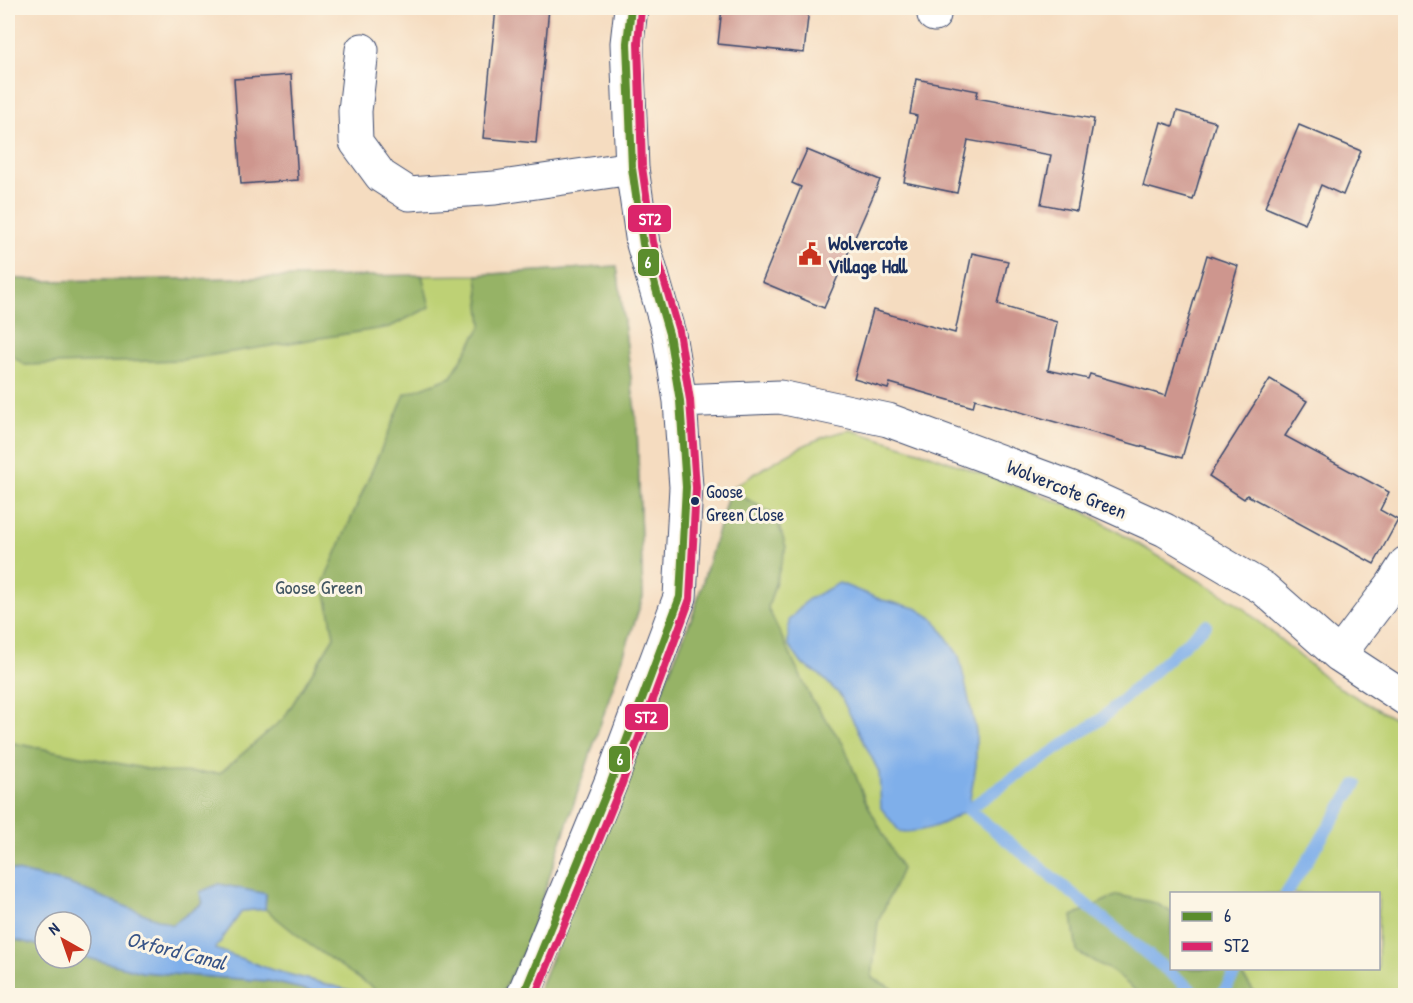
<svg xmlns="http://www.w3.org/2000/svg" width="1413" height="1003" font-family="'Patrick Hand',sans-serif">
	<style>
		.green { fill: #bed175; stroke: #6c806a; stroke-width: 1.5; fill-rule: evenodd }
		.forest { fill: #96b366; stroke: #587162; stroke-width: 1.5 }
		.water { fill: #7fafea; stroke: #4d6fa4; stroke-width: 1.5 }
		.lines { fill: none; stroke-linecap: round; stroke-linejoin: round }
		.stream { stroke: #7fafea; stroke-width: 12 }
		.building { fill: #ce968e }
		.minor-casing { stroke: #3c496d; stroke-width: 35 }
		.minor { stroke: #fff; stroke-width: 33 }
		.bus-1-casing { stroke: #fcf5e5; stroke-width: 12 }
		.bus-2-casing { stroke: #fcf5e5; stroke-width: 12 }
		.bus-1 { stroke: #5b8d2d; stroke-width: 8 }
		.bus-2 { stroke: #db256b; stroke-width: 8 }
		.bus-dot { fill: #1b2f5e; stroke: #fcf5e5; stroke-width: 2 }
		.labels { text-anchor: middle; stroke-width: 6; stroke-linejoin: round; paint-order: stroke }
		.bus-label { font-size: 18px; fill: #1b2f5e; stroke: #fcf5e5; text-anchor: start }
		.poi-label { font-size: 20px; font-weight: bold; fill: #1b2f5e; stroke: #fcf5e5; text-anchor: start }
		.street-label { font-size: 20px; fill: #1b2f5e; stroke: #fcf5e5 }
		.park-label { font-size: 20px; fill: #445864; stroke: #fcf5e5 }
		.water-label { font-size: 21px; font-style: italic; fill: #395588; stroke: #fcf5e5 }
		.line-badge { stroke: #fcf5e5; stroke-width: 2 }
		.badge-label { font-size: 16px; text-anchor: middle; font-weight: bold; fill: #fff }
	</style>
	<rect width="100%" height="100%" fill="#fcf5e5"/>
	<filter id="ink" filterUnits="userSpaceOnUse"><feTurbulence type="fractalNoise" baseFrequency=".0167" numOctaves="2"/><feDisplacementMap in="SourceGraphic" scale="12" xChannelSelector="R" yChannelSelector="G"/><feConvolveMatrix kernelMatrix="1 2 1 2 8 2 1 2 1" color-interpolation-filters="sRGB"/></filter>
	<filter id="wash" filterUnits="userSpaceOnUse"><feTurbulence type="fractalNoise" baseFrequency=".008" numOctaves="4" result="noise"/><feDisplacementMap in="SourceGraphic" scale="24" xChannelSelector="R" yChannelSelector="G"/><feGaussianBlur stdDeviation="1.35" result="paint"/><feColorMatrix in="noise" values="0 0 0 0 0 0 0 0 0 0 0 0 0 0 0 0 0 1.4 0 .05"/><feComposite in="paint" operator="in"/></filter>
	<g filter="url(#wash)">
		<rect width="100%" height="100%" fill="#f5dcc0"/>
		<path class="green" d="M 617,266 L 637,427 L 643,597 L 526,946 L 515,995 L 367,995 L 272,970 L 215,949 L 242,911 L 265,909 L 266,894 L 219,884 L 203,902 L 172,925 L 69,884 L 8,869 L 8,278 L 48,281 L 477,275 Z
			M 851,430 L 925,453 L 1083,511 L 1237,603 L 1333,684 L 1405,725 L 1405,995 L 536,996 L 694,612 L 730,489 C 767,467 807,437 851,430 ZM 1172,894 L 1378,894 L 1378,968 L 1172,968 Z"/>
		<path class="forest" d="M 617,266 L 637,427 L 643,597 L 526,946 L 501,995 L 383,995 L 307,943 L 265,909 L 266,894 L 219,884 L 203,902 L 172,925 L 69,884 L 8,869 L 8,742 L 163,772 L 220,773 L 284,718 L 334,637 L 324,581 L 405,394 L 451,377 L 482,325 L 477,275 Z
			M 422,275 L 430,307 L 390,327 L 181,360 L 25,365 L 8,352 L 8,278 L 48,281 Z
			M 730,489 L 776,516 L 786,547 L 768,608 L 812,700 L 844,745 L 865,800 L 902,869 L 878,922 L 872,978 L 906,995 L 536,996 L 694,612 Z
			M 1117,895 L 1156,903 L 1171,912 L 1172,968 L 1237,969 L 1257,995 L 1141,995 L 1112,971 L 1077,952 L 1072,916 Z
			M 8,938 L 45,947 L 45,958 L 81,956 L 142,972 L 269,981 L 327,995 L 8,995 Z"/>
		<path class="water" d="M 839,583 L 882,600 L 916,608 L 935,620 L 959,656 L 976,731 L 976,766 L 968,809 C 945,824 928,832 900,832 L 881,808 L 879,772 L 840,695 L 820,675 L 802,664 L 788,644 L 789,620 L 807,600 Z
			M 8,869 L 69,884 L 172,925 L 203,903 L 200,892 L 219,884 L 266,894 L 265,909 L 242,911 L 215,949 L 272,970 L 367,995 L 327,995 L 269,981 L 142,972 L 81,956 L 81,922 L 45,922 L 45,947 L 8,938 Z"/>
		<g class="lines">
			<path class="stream" d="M 1286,894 L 1356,784
				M 1199,996 L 968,809 L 1100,720 L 1206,625
				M 1221,996 L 1238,968"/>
		</g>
		<g id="blocks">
			<path class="building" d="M 496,8 L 549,8 L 536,143 L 483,138 Z
				M 722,8 L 809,8 L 804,53 L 718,44 Z
				M 291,75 L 298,180 L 241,184 L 234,79 Z
				M 916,79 L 978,91 L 976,98 L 1094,119 L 1077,211 L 1041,204 L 1051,155 L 968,140 L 957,193 L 904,182 L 917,116 L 910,114 Z
				M 1177,111 L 1216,122 L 1193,200 L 1143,186 L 1161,122 L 1173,126 Z
				M 1299,125 L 1361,151 L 1343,195 L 1321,185 L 1305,224 L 1265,207 Z
				M 807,150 L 880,180 L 824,308 L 762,282 L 801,187 L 792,183 Z
				M 972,253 L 1008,261 L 998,305 L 1057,322 L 1048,370 L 1088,379 L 1090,374 L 1166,396 L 1207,255 L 1238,266 L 1182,458 L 975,399 L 973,407 L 890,383 L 888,389 L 854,379 L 873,310 L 955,333 Z
				M 1270,379 L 1307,401 L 1285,436 L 1389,492 L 1380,510 L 1398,520 L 1374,564 L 1247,495 L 1244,499 L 1209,476 Z"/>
		</g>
	</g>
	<g filter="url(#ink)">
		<use href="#blocks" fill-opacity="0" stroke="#3c496d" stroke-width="1.5"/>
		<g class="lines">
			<g class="minor-casing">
				<path id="minor" d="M 934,15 L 935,8
					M 362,50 L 355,111 L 356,142 L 381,176 L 409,194 L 495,188 L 632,168
					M 680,401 L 780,397 L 888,420 L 1072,488 L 1165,530 L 1263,588 L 1339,655 L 1406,699
					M 1339,655 L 1392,585 L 1406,563
					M 523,996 L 611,782 L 680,597 L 686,487 L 680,401 L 669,334 L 643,244 L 632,168 L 627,43 L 631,8"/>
			</g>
			<use href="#minor" class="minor"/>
			<g class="bus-1-casing">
				<path id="bus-1" d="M 523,996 L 611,782 L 680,597 L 686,487 L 680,401 L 669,334 L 643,244 L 632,168 L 627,43 L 631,8"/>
			</g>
			<g class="bus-2-casing">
				<path id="bus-2" d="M 535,996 L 621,786 L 690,599 L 696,488 L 690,400 L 679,331 L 653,242 L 642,167 L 638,43 L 641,9"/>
			</g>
			<use href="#bus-1" class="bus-1"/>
			<use href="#bus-2" class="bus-2"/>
		</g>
	</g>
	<defs>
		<g id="civic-bare" transform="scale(1.8)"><path d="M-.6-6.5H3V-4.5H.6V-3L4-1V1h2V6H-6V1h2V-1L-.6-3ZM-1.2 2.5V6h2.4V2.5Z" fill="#c8321e" stroke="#fcf5e5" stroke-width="2.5" paint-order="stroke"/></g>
	</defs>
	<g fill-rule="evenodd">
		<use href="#civic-bare" x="810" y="254"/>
	</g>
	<circle class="bus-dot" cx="695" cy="501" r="5"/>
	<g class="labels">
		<g class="bus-label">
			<text x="706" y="498">Goose<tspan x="706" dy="23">Green Close</tspan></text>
		</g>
		<g class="poi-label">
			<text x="828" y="250">Wolvercote<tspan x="828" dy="23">Village Hall</tspan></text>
		</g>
		<g class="street-label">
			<text transform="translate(1067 489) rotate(22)" y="7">Wolvercote Green</text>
		</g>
		<g class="park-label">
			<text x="319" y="594">Goose Green</text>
		</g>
		<g class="water-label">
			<text transform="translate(176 951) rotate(14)" y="7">Oxford Canal</text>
		</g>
	</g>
	<g class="line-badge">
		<rect x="627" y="204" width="45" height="29" rx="6" fill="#db256b"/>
		<rect x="637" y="248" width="23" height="29" rx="6" fill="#5b8d2d"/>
		<rect x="624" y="703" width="45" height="28" rx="6" fill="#db256b"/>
		<rect x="608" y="745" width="23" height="28" rx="6" fill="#5b8d2d"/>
	</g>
	<g class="badge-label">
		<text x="650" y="225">ST2</text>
		<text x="648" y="268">6</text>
		<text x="646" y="723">ST2</text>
		<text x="620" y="765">6</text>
	</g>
	<rect width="1413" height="1003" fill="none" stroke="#fcf5e5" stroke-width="30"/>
	<rect x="1170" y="892" width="210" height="78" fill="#fcf5e5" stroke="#a2a6af" stroke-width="1.5"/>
	<rect x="1182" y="912" width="30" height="9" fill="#5b8d2d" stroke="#a2a6af" stroke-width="1.5"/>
	<text x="1224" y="922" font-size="18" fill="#1b2f5e">6</text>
	<rect x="1182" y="942" width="30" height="9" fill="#db256b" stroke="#a2a6af" stroke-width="1.5"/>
	<text x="1224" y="952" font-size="18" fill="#1b2f5e">ST2</text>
	<g transform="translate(63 940) rotate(320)"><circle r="28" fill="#fcf5e5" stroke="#a2a6af" stroke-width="1.5"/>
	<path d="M0-4.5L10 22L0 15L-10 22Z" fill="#c8321e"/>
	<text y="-9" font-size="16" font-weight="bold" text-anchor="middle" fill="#1b2f5e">N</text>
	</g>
</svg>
